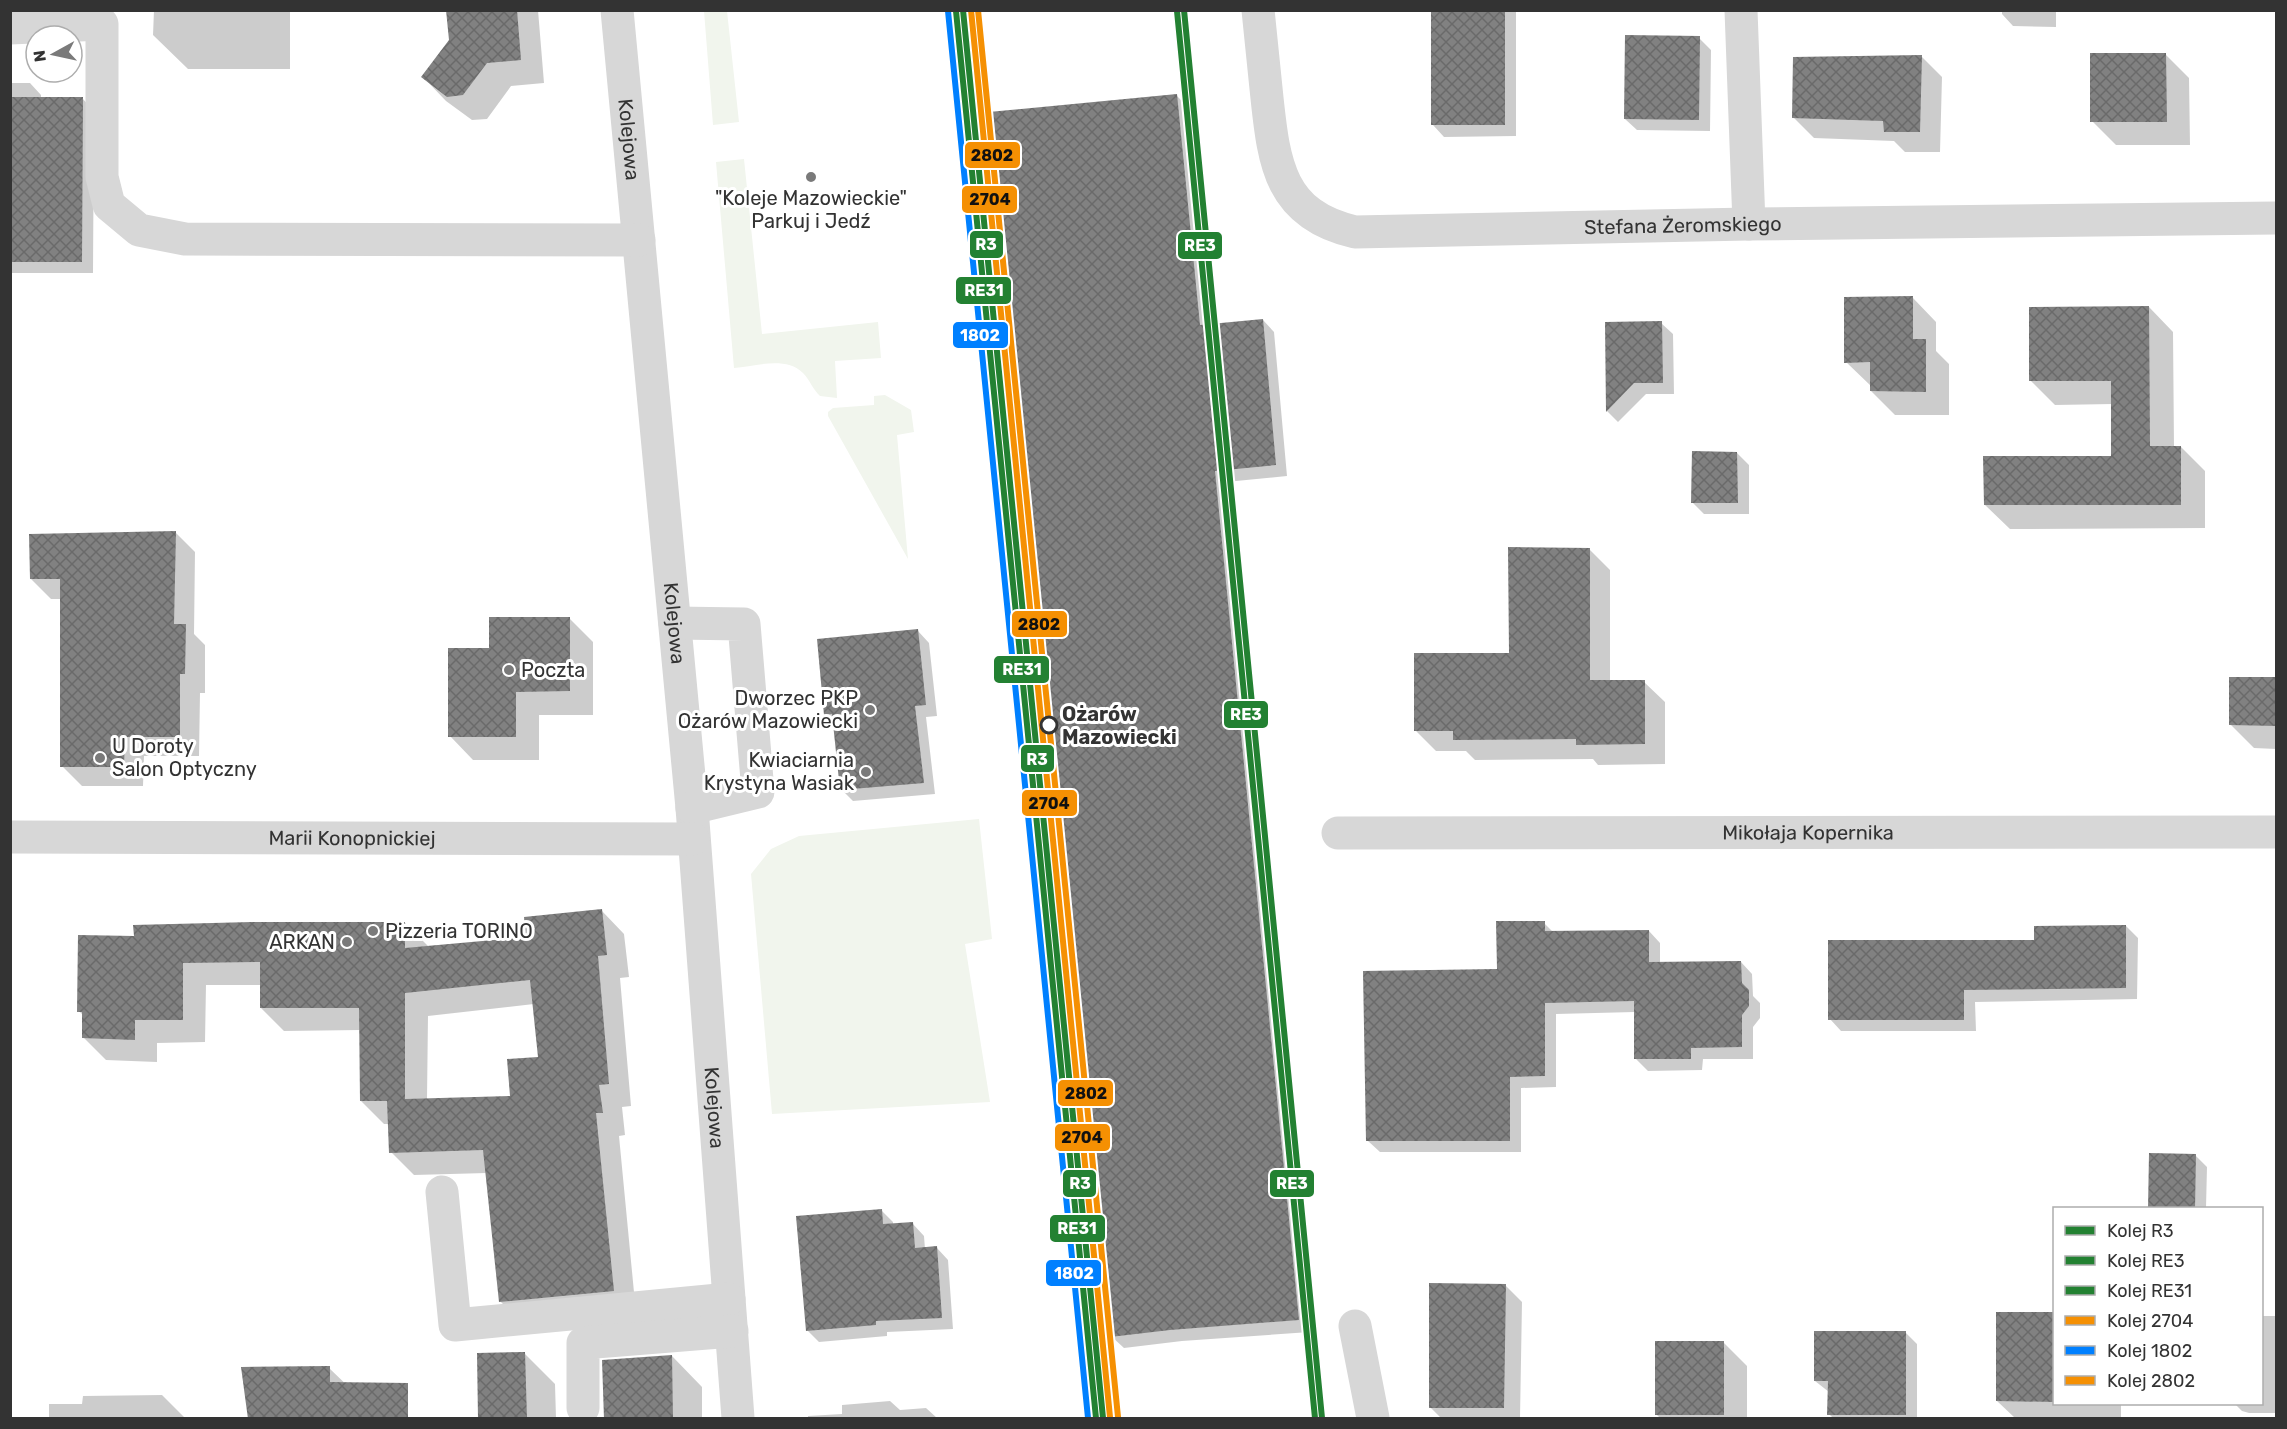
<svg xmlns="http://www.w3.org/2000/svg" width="2287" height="1429" font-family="Rubik,sans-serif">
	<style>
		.green { fill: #f1f5ed }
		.shadow { fill: #0003; fill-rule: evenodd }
		.building { fill: url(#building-cross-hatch); fill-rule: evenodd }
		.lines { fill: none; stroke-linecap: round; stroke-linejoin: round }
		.minor { stroke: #d7d7d7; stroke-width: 33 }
		.rail-1-casing { stroke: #fff; stroke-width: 10 }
		.rail-2-casing { stroke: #fff; stroke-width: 10 }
		.rail-3-casing { stroke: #fff; stroke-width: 10 }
		.rail-4-casing { stroke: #fff; stroke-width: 10 }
		.rail-5-casing { stroke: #fff; stroke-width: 10 }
		.rail-6-casing { stroke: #fff; stroke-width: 10 }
		.rail-1 { stroke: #238132; stroke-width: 6 }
		.rail-2 { stroke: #238132; stroke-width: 6 }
		.rail-3 { stroke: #238132; stroke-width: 6 }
		.rail-4 { stroke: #f59003; stroke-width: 6 }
		.rail-5 { stroke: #0080ff; stroke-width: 6 }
		.rail-6 { stroke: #f59003; stroke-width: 6 }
		.poi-dot { fill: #7a7a7a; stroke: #fff; stroke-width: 2 }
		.stop-dot { fill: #fff; stroke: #333; stroke-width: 3 }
		.labels { text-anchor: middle; stroke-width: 6; stroke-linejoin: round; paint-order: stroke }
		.street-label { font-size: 20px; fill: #333; stroke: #fff }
		.poi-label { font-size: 20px; fill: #333; stroke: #fff; text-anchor: start }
		.stop-label { font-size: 20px; font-weight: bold; fill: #333; stroke: #fff; text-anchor: start }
		.line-badge { stroke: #fff; stroke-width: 2 }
		.badge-label { font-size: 16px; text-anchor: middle; font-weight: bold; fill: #fff }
		.pale-badge-label { font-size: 16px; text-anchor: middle; font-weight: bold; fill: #111 }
	</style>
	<defs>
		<pattern id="building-cross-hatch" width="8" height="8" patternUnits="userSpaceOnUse" patternTransform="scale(1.5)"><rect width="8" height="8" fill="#818181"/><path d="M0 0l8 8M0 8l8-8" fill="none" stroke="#6a6a6a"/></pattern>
	</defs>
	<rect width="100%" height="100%" fill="#fff"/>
	<path class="green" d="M 704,11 L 727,11 L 739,122 L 713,125 Z
		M 744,159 L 762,334 L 878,322 L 881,358 L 835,361 L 837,398 L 820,396 C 813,390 810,380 803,373 C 786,356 756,366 734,368 L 716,162 Z
		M 885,395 L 911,410 L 914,432 L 897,435 L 908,559 L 828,416 L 828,412 L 833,408 L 874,405 L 874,396 Z
		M 979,819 L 992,939 L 965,944 L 990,1102 L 772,1114 L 751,874 L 771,849 L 799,836 Z"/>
	<path class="shadow" d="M 154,10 L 290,10 L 290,69 L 188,69 L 153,35 Z
		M 448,10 L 538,10 L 544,83 L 511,86 L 487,119 L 472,120 L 446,101 L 423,77 L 450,40 Z
		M 1433,10 L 1516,10 L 1516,136 L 1444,137 L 1433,125 Z
		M 2002,10 L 2056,10 L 2056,27 L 2013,26 L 2002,14 Z
		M 1699,38 L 1711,50 L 1710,131 L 1637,130 L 1625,119 Z
		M 2165,54 L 2189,78 L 2190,145 L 2116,145 L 2092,121 Z
		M 1922,57 L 1942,77 L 1940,152 L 1905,152 L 1894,141 L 1814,138 L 1794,118 Z
		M 10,83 L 30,83 L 41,95 L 41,99 L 83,99 L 94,111 L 93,273 L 10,273 Z
		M 1176,95 L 1188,107 L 1210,326 L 1263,320 L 1274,332 L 1287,476 L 1226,482 L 1310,1332 L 1182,1341 L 1124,1348 L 1112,1337 Z
		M 1913,298 L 1936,322 L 1936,351 L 1949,364 L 1949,415 L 1895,415 L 1871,391 L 1871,386 L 1846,362 Z
		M 2149,307 L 2173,332 L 2174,447 L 2181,447 L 2205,471 L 2205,528 L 2010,529 L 1985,505 L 2113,458 L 2113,404 L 2055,405 L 2031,381 Z
		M 1607,323 L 1661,323 L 1673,334 L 1674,394 L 1646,394 L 1618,422 L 1607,411 Z
		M 1737,453 L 1749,465 L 1749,514 L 1704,514 L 1693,503 Z
		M 175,532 L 195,552 L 194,634 L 205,645 L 205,693 L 200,693 L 199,756 L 144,756 L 143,786 L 82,786 L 62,766 L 62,599 L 51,599 L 31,579 Z
		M 1589,549 L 1610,570 L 1610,682 L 1644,682 L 1665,702 L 1665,764 L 1598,765 L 1593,759 L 1475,760 L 1466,751 L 1436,751 L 1415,730 L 1510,654 Z
		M 569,618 L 593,642 L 593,715 L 539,715 L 539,760 L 473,760 L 450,736 L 491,649 Z
		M 918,631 L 929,643 L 937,716 L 926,717 L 935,794 L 853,801 L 841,789 L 834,722 L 826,714 Z
		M 2276,678 L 2276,749 L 2254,748 L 2231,725 Z
		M 602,911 L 624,934 L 629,977 L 620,978 L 631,1106 L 622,1107 L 625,1135 L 619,1136 L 636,1313 L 523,1324 L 500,1301 L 487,1173 L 414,1175 L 391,1152 L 389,1124 L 384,1124 L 361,1101 L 361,1030 L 284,1031 L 261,1008 L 261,985 L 206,985 L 205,1042 L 157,1043 L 157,1062 L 106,1060 L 83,1037 L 84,1016 L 79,1011 L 135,938 L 405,923 L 428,946 L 528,938 ZM 534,1004 L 540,1058 L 512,1097 L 427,1099 L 428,1016 Z
		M 1544,923 L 1554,933 L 1649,931 L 1660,943 L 1660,963 L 1741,962 L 1752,974 L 1753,996 L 1760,1003 L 1760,1018 L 1753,1027 L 1753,1059 L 1703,1059 L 1702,1070 L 1648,1071 L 1636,1059 L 1635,1012 L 1556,1014 L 1556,1087 L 1521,1088 L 1521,1152 L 1380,1152 L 1368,1141 L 1498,970 Z
		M 2126,926 L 2138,938 L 2137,999 L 1975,1002 L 1976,1031 L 1841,1031 L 1830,1019 L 2036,942 Z
		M 2195,1155 L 2207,1167 L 2206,1208 L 2149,1208 Z
		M 881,1210 L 893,1222 L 893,1225 L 913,1224 L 924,1236 L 925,1249 L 937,1248 L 948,1260 L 953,1329 L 887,1332 L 887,1336 L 819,1342 L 807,1330 Z
		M 1505,1285 L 1522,1302 L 1520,1418 L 1441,1418 L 1430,1407 Z
		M 2054,1314 L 2054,1404 L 2121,1404 L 2121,1418 L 2015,1418 L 1997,1401 Z
		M 2262,1316 L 2276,1316 L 2276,1413 L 2249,1413 L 2242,1411 L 2235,1404 L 2262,1404 Z
		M 1905,1332 L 1917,1344 L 1917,1418 L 1833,1418 L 1829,1414 L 1829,1392 L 1815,1381 Z
		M 1723,1342 L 1747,1366 L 1747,1418 L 1660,1418 L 1656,1414 Z
		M 525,1354 L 555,1384 L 556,1418 L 481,1418 Z
		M 672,1356 L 702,1387 L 702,1418 L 605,1418 Z
		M 329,1368 L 353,1391 L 249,1412 Z
		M 162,1395 L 185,1418 L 49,1418 L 49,1404 L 82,1404 L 83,1396 Z
		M 890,1401 L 900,1410 L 926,1408 L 937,1418 L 808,1418 L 808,1416 L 842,1414 L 842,1405 Z"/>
	<path class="building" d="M 446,10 L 517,10 L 521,60 L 487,63 L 463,95 L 447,97 L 421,77 L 449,40 Z
		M 1431,10 L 1505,10 L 1505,125 L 1431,125 Z
		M 1625,35 L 1700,36 L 1699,120 L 1624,119 Z
		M 2090,53 L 2166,53 L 2167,122 L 2090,122 Z
		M 1922,55 L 1920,132 L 1884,132 L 1883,121 L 1792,118 L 1793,57 Z
		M 1177,94 L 1200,325 L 1263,319 L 1276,465 L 1215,471 L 1299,1320 L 1170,1330 L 1110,1337 L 989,112 Z
		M 10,97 L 83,97 L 82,262 L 10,262 Z
		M 1913,296 L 1913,339 L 1926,339 L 1926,392 L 1870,391 L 1870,362 L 1844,363 L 1844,297 Z
		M 2149,306 L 2150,446 L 2181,446 L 2181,505 L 1984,505 L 1983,456 L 2111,456 L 2111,381 L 2029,381 L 2029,307 Z
		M 1662,321 L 1663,383 L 1634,383 L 1606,412 L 1605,322 Z
		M 1692,451 L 1737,452 L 1738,503 L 1691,503 Z
		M 176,531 L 174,624 L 186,624 L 185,674 L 180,674 L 180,737 L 125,737 L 124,767 L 60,767 L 60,579 L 30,579 L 29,534 Z
		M 1508,547 L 1590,548 L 1590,680 L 1645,680 L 1645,744 L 1576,745 L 1576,739 L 1453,740 L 1453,731 L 1414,731 L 1414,653 L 1509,653 Z
		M 489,617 L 570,617 L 570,691 L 516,692 L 516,737 L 448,737 L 448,648 L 489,648 Z
		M 918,629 L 926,705 L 915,706 L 924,783 L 840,790 L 832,714 L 824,715 L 817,639 Z
		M 2229,677 L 2277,677 L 2277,726 L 2229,725 Z
		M 602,909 L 607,955 L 598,956 L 609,1084 L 599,1085 L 603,1113 L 596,1113 L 614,1291 L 499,1302 L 483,1150 L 389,1153 L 387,1101 L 360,1101 L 359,1008 L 260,1008 L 260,962 L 183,963 L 183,1020 L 135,1020 L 135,1040 L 82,1038 L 82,1012 L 77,1012 L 78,935 L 134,936 L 133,925 L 252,922 L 405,922 L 405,948 L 526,937 L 524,917 ZM 530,980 L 538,1057 L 507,1059 L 510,1096 L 405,1099 L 405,993 Z
		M 1496,921 L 1545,921 L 1545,931 L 1649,930 L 1649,962 L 1741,961 L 1742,983 L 1749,990 L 1749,1006 L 1742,1015 L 1742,1047 L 1691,1048 L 1691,1059 L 1634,1059 L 1634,1001 L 1545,1003 L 1545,1076 L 1510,1077 L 1510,1141 L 1366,1141 L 1363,971 L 1497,969 Z
		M 2126,925 L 2126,988 L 1964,990 L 1964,1020 L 1828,1020 L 1828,940 L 2034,940 L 2034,926 Z
		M 2149,1153 L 2196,1154 L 2195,1209 L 2148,1209 Z
		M 882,1209 L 883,1224 L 913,1222 L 915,1248 L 937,1246 L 942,1318 L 876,1321 L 876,1325 L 806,1331 L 796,1216 Z
		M 1429,1283 L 1506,1284 L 1504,1408 L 1429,1408 Z
		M 1996,1312 L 2055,1312 L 2055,1402 L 1996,1401 Z
		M 1814,1331 L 1906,1331 L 1906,1415 L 1827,1415 L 1828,1381 L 1814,1381 Z
		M 1655,1341 L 1724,1341 L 1724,1415 L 1655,1415 Z
		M 525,1352 L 527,1419 L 478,1419 L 477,1353 Z
		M 672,1355 L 673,1419 L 604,1419 L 602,1360 Z
		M 330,1366 L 330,1382 L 408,1383 L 408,1419 L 248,1419 L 241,1367 Z"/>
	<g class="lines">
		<g class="minor">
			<path id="s1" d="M 617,10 L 692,808 L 738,1418"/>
			<path id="s2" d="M 1258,10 C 1261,40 1264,69 1267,98 C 1274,164 1280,215 1355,232 L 1749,224 L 2276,218"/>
			<path d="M 1741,10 L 1749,224"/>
			<path d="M 10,28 L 102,24 L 102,177 L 109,205 L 139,230 L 185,239 L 639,240"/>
			<path d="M 675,623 L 744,624 L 758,792 L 692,808"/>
			<path id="s3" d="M 1338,833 L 2276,832"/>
			<path id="s4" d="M 10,837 L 693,839"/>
			<path d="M 442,1192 L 455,1325 L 729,1299"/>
			<path d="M 1355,1326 L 1373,1418"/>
			<path d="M 583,1408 L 583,1343 L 732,1331"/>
		</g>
		<g class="rail-1-casing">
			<path id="rail-1" d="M 963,10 L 1103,1418
				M 1184,10 L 1322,1418"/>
		</g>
		<g class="rail-2-casing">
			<path id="rail-2" d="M 1177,11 L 1315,1418"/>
		</g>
		<g class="rail-3-casing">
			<path id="rail-3" d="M 956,11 L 1096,1418"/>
		</g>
		<g class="rail-4-casing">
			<path id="rail-4" d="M 971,10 L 1110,1417"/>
		</g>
		<g class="rail-5-casing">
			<path id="rail-5" d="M 948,11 L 1088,1418"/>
		</g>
		<g class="rail-6-casing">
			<path id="rail-6" d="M 978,10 L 1118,1417"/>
		</g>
		<use href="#rail-1" class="rail-1"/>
		<use href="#rail-2" class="rail-2"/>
		<use href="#rail-3" class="rail-3"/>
		<use href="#rail-4" class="rail-4"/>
		<use href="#rail-5" class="rail-5"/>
		<use href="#rail-6" class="rail-6"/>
	</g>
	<g class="poi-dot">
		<circle cx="811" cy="177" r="6"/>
		<circle cx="509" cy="670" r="6"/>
		<circle cx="870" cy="710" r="6"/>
		<circle cx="100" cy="758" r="6"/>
		<circle cx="866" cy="772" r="6"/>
		<circle cx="373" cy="931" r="6"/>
		<circle cx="347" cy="942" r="6"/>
	</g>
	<circle class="stop-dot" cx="1049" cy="725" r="8"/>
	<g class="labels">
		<g class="street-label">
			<text dy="7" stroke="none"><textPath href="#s1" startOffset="130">Kolejowa</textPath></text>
			<text dy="7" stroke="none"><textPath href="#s2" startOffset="592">Stefana Żeromskiego</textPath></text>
			<text dy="7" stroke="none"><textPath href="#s1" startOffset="616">Kolejowa</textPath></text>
			<text dy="7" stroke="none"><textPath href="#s3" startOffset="470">Mikołaja Kopernika</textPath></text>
			<text dy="7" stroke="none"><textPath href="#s4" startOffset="342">Marii Konopnickiej</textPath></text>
			<text dy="7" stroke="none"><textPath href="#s1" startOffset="1102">Kolejowa</textPath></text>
		</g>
		<g class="poi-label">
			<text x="811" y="205" text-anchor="middle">"Koleje Mazowieckie"<tspan x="811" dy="23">Parkuj i Jedź</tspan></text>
			<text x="521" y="677">Poczta</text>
			<text x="858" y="705" text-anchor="end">Dworzec PKP<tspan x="858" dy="23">Ożarów Mazowiecki</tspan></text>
			<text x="112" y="753">U Doroty<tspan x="112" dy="23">Salon Optyczny</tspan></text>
			<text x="854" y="767" text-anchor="end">Kwiaciarnia<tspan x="854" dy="23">Krystyna Wasiak</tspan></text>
			<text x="385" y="938">Pizzeria TORINO</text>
			<text x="335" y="949" text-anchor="end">ARKAN</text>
		</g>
		<g class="stop-label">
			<text x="1062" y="721">Ożarów<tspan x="1062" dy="23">Mazowiecki</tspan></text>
		</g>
	</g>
	<g class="line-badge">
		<rect x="964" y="141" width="57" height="28" rx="6" fill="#f59003"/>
		<rect x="961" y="185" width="57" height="29" rx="6" fill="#f59003"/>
		<rect x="969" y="230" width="35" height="29" rx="6" fill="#238132"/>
		<rect x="1177" y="231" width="46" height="29" rx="6" fill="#238132"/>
		<rect x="955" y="276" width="57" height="29" rx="6" fill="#238132"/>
		<rect x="952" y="321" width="57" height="28" rx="6" fill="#0080ff"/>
		<rect x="1011" y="610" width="57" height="28" rx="6" fill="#f59003"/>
		<rect x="993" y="655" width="57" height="29" rx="6" fill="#238132"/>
		<rect x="1223" y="700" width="46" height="29" rx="6" fill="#238132"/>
		<rect x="1020" y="744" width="35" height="29" rx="6" fill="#238132"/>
		<rect x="1021" y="789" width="57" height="28" rx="6" fill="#f59003"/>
		<rect x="1057" y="1079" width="57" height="28" rx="6" fill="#f59003"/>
		<rect x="1054" y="1123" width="57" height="29" rx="6" fill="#f59003"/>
		<rect x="1062" y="1169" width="35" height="29" rx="6" fill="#238132"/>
		<rect x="1269" y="1169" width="46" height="29" rx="6" fill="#238132"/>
		<rect x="1049" y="1214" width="57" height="29" rx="6" fill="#238132"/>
		<rect x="1045" y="1259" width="57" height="28" rx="6" fill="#0080ff"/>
	</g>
	<g class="badge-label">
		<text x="986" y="250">R3</text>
		<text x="1200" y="251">RE3</text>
		<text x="984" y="296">RE31</text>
		<text x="980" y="341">1802</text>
		<text x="1022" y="675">RE31</text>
		<text x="1246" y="720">RE3</text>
		<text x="1037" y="765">R3</text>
		<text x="1080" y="1189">R3</text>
		<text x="1292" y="1189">RE3</text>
		<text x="1077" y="1234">RE31</text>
		<text x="1074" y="1279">1802</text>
	</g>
	<g class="pale-badge-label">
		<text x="992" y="161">2802</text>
		<text x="990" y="205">2704</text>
		<text x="1039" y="630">2802</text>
		<text x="1049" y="809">2704</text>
		<text x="1086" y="1099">2802</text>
		<text x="1082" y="1143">2704</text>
	</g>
	<rect width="2287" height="1429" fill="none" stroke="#333333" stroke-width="24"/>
	<rect x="2053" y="1207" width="210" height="198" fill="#ffffff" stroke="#adadad" stroke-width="1.5"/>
	<rect x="2065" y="1226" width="30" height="9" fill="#238132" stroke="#adadad" stroke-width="1.5"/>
	<text x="2107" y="1237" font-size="18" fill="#333333">Kolej R3</text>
	<rect x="2065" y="1256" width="30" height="9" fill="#238132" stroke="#adadad" stroke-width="1.5"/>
	<text x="2107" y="1267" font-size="18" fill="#333333">Kolej RE3</text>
	<rect x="2065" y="1286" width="30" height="9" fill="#238132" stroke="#adadad" stroke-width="1.5"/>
	<text x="2107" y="1297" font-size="18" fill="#333333">Kolej RE31</text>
	<rect x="2065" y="1316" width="30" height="9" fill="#f59003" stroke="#adadad" stroke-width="1.5"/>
	<text x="2107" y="1327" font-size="18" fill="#333333">Kolej 2704</text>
	<rect x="2065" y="1346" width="30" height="9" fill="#0080ff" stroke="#adadad" stroke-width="1.5"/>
	<text x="2107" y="1357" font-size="18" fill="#333333">Kolej 1802</text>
	<rect x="2065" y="1376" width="30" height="9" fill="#f59003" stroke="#adadad" stroke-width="1.5"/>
	<text x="2107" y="1387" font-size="18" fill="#333333">Kolej 2802</text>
	<g transform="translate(54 54) rotate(262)"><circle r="28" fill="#ffffff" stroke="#adadad" stroke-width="1.5"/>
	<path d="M0-4.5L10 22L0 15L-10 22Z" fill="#7a7a7a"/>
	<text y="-9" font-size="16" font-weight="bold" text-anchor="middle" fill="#333333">N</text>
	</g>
</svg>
